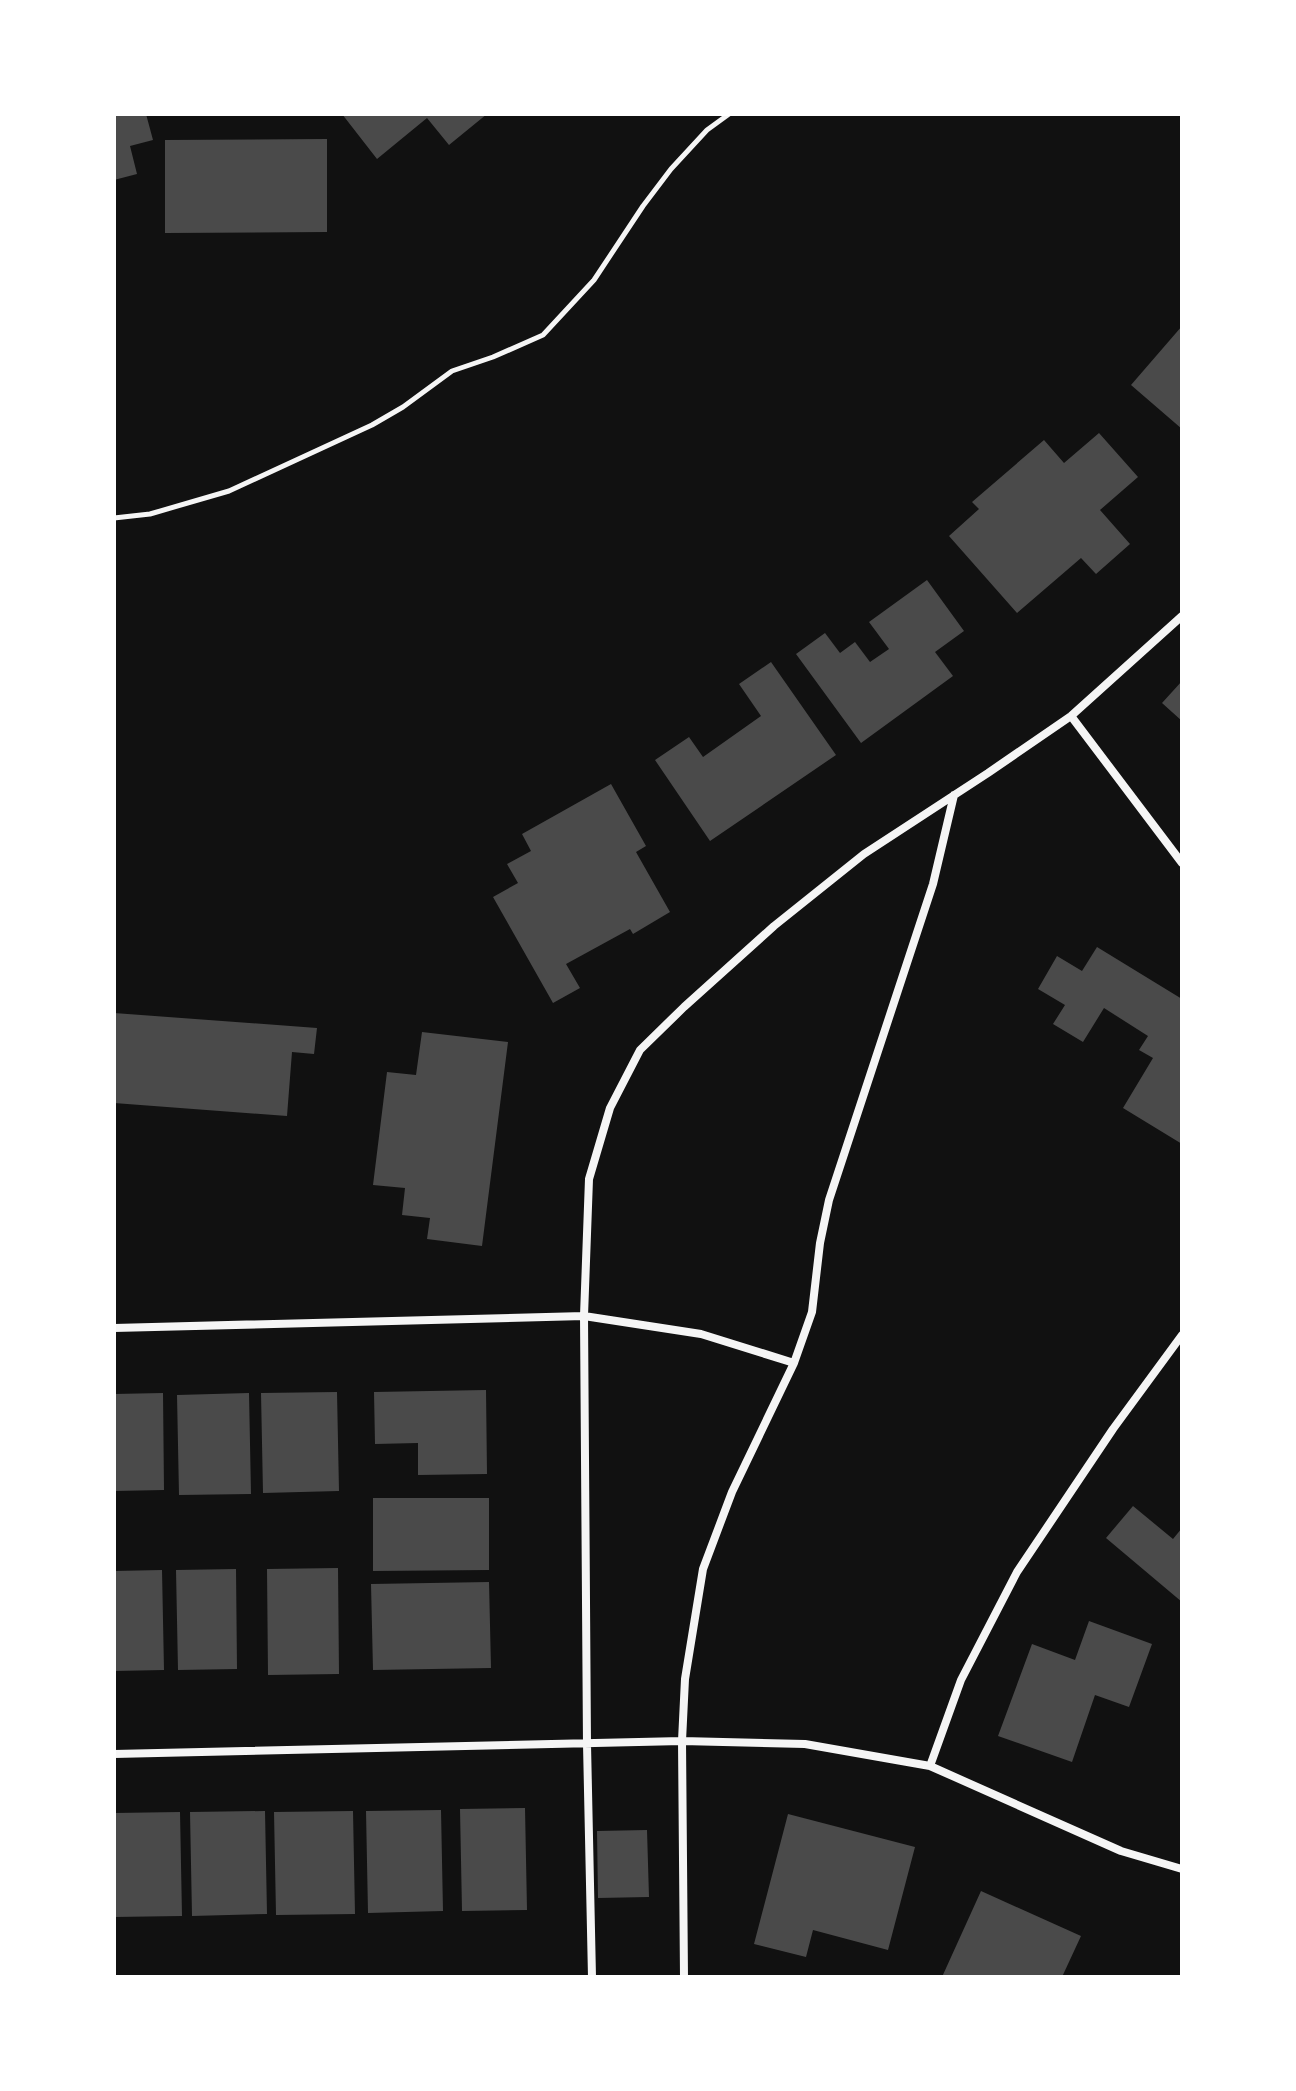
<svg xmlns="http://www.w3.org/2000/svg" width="1296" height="2091" font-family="'Roboto Serif',serif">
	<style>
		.building { fill: #4a4a4a }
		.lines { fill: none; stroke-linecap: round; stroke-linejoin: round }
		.path { stroke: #f5f5f5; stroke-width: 5 }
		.minor { stroke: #f5f5f5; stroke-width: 8 }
	</style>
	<rect width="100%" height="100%" fill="#111"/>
	<path class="building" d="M 114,114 L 146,114 L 153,140 L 130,146 L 137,174 L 114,180 Z
		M 342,114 L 487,114 L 449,145 L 427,118 L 377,159 Z
		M 327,139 L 327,232 L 165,233 L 165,140 Z
		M 1182,326 L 1182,429 L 1131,385 Z
		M 1099,433 L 1138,477 L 1100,510 L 1130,544 L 1096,574 L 1081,558 L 1017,613 L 949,536 L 979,509 L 972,502 L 1044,440 L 1064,463 Z
		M 927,580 L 964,631 L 935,652 L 953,676 L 861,743 L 796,654 L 825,633 L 840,653 L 855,642 L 870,662 L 889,649 L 869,622 Z
		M 771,662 L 836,755 L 710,841 L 655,760 L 689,737 L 703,757 L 761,716 L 739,684 Z
		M 1182,681 L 1182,721 L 1162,703 Z
		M 611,784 L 646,846 L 636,852 L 670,912 L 633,934 L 630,929 L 566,964 L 580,988 L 553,1003 L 493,897 L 518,883 L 507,864 L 531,851 L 522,834 Z
		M 1097,947 L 1182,999 L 1182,1144 L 1123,1108 L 1153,1058 L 1139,1050 L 1148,1036 L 1104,1008 L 1083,1042 L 1053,1024 L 1065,1005 L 1038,989 L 1057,956 L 1082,971 Z
		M 114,1013 L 317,1028 L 314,1054 L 292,1052 L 287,1116 L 114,1103 Z
		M 422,1032 L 508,1042 L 482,1246 L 427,1239 L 430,1218 L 402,1215 L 405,1188 L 373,1185 L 387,1072 L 416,1075 Z
		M 486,1390 L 487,1474 L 418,1475 L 418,1443 L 375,1444 L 374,1392 Z
		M 337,1392 L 339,1491 L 263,1493 L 261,1393 Z
		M 163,1393 L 164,1490 L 114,1491 L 114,1394 Z
		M 249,1393 L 251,1494 L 179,1495 L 177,1395 Z
		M 373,1498 L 489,1498 L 489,1570 L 373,1571 Z
		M 1133,1506 L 1173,1539 L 1182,1528 L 1182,1602 L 1106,1538 Z
		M 338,1568 L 339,1674 L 268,1675 L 267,1569 Z
		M 236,1569 L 237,1669 L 178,1670 L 176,1570 Z
		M 162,1570 L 164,1670 L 114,1671 L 114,1571 Z
		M 489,1582 L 491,1668 L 373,1670 L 371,1584 Z
		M 1089,1621 L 1152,1644 L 1129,1707 L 1095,1695 L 1072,1762 L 998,1736 L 1032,1644 L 1075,1660 Z
		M 525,1808 L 527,1910 L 462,1911 L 460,1809 Z
		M 441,1810 L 443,1911 L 368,1913 L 366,1811 Z
		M 265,1811 L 267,1914 L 192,1916 L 190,1812 Z
		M 353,1811 L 355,1914 L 276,1915 L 274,1812 Z
		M 180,1812 L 182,1916 L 114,1917 L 114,1813 Z
		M 788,1814 L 915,1847 L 888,1950 L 813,1930 L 806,1957 L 754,1944 Z
		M 647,1830 L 649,1897 L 598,1898 L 597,1831 Z
		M 981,1891 L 1081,1936 L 1062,1977 L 942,1977 Z"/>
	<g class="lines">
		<path class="path" d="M 114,518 L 150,514 L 229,491 L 372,425 L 403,407 L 452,371 L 493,357 L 543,335 L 594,280 L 643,206 L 671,169 L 707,130 L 729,114"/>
		<path class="minor" d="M 1071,716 L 1182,863
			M 114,1328 L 584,1316 L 701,1334 L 794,1363
			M 114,1754 L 682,1741 L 805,1744 L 930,1766 L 1121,1851 L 1182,1869
			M 930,1766 L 961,1680 L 1017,1572 L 1113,1429 L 1182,1335
			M 592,1977 L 587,1744 L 584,1316 L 589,1179 L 610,1108 L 640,1050 L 684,1007 L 774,926 L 864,854 L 988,773 L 1071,716 L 1182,616
			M 684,1977 L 682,1741 L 685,1679 L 703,1569 L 732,1492 L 794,1363 L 812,1312 L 820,1243 L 829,1200 L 933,884 L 954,795"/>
	</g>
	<rect width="1296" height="2091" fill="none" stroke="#ffffff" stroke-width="232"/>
</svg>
